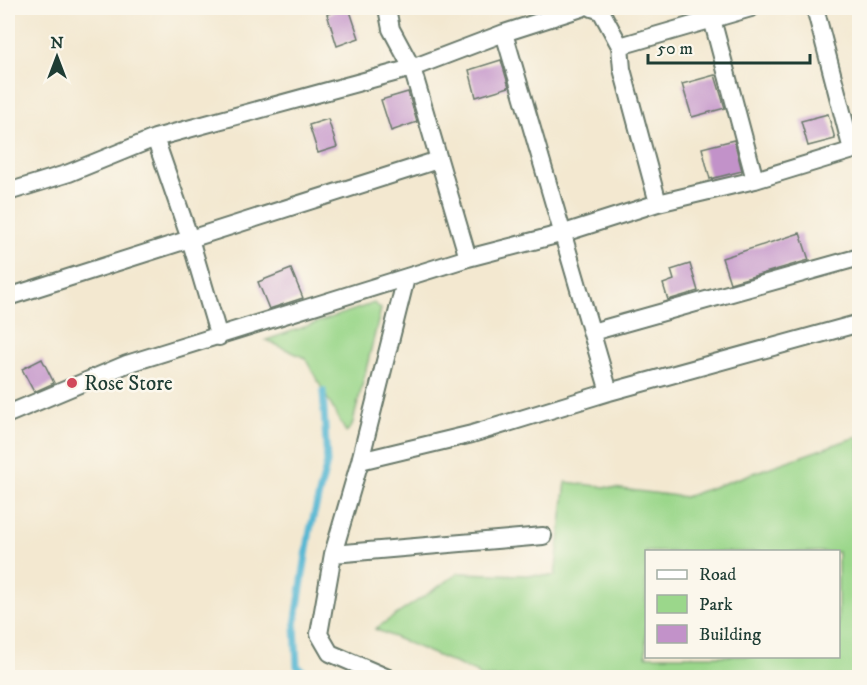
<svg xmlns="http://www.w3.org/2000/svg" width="867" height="685" font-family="'IM FELL DW Pica',serif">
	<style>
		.green { fill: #9bd78b; stroke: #5d8a60; stroke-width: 1.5; fill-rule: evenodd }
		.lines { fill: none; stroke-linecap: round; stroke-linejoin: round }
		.stream { stroke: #53b6d2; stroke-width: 7 }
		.building { fill: #c292c9 }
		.street-casing { stroke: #69796b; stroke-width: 20 }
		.street { stroke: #fff; stroke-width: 16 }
		.poi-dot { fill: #d1495b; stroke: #fbf7ec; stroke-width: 2 }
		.labels { text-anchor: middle; stroke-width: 5; stroke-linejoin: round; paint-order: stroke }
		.poi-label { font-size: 21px; fill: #1f3d34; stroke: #fbf7ec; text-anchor: start }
	</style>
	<rect width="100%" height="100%" fill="#fbf7ec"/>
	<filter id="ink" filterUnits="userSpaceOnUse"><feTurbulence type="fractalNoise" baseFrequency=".0167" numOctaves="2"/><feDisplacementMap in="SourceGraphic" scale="12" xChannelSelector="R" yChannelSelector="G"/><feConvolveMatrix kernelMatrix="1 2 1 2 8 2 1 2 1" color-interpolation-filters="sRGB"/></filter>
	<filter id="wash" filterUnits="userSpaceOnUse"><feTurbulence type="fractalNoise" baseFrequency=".008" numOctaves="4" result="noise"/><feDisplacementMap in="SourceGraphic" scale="24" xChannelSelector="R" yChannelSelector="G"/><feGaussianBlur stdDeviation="1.35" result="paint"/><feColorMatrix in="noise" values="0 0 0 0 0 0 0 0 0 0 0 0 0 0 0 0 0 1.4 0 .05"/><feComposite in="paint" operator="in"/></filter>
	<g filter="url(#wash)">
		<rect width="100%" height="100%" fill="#f3e8d0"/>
		<path class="green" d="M 374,303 L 381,309 L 352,426 L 346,432 L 305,358 L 266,340 Z
			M 859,436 L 859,677 L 637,678 L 636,674 L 632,678 L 480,677 L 478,673 L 375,629 L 459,573 L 555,576 L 566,482 L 685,497 ZM 646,552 L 838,552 L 838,656 L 646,656 Z"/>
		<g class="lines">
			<path class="stream" d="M 312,678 L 297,666 L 295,625 L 310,530 L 327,463 L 323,391"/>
		</g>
		<g id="blocks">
			<path class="building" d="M 346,8 L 349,8 L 359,38 L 337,46 L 327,14 Z
				M 501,60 L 509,87 L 476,97 L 469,70 Z
				M 715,75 L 725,108 L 692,117 L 682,84 Z
				M 408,92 L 417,122 L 391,131 L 381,100 Z
				M 828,114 L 835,139 L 808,146 L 801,121 Z
				M 328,119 L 337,147 L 318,153 L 309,125 Z
				M 734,140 L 742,171 L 710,179 L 702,148 Z
				M 800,233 L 809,260 L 730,283 L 722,258 Z
				M 690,264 L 698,291 L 668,300 L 663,284 L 674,280 L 671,270 Z
				M 291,269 L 303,298 L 269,309 L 258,282 Z
				M 42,359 L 54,383 L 34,392 L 22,369 Z"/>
		</g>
	</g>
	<g filter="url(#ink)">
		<use href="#blocks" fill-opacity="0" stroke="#69796b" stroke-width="1.5"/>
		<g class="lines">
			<g class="street-casing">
				<path id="street" d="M 387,8 L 391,29 L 412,68 L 468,258
					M 592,8 L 601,11 L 620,46 L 751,8
					M 815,8 L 852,150
					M 712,19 L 755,180
					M 504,33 L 609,392
					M 620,46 L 622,69 L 658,203
					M 8,192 L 69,173 L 155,138
					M 8,297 L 438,160
					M 592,332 L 860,257
					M 219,337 L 190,239 L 155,138 L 412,68 L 504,33 L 582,8
					M 8,414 L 127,364 L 468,258 L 564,233 L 658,203 L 755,180 L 860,148
					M 360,461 L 472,434 L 609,392 L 860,323
					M 333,554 L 543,536
					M 388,678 L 330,653 L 319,634 L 333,554 L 360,461 L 406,278"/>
			</g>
			<use href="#street" class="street"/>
		</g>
	</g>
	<circle class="poi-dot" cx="72" cy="383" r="6"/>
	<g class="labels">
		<g class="poi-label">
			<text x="84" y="390">Rose Store</text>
		</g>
	</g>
	<rect width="867" height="685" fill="none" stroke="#fbf7ec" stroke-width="30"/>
	<rect x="645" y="550" width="195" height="108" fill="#fbf7ec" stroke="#a3ada2" stroke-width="1.5"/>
	<rect x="657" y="570" width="30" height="9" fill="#ffffff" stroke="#a3ada2" stroke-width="1.5"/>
	<text x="699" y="580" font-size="18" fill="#1f3d34">Road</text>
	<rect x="657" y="595" width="30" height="18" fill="#9bd78b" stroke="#a3ada2" stroke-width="1.5"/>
	<text x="699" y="610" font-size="18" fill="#1f3d34">Park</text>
	<rect x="657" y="625" width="30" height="18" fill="#c292c9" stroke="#a3ada2" stroke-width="1.5"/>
	<text x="699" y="640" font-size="18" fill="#1f3d34">Building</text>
	<g transform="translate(57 57)" stroke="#fbf7ec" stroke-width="4.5" paint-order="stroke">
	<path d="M0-4.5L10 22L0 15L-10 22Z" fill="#1f3d34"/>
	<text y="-9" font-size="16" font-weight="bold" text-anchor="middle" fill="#1f3d34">N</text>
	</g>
	<path d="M648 54v9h162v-9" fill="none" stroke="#1f3d34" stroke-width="3"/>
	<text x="657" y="54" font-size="18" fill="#1f3d34" stroke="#fbf7ec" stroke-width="4.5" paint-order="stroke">50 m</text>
</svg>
